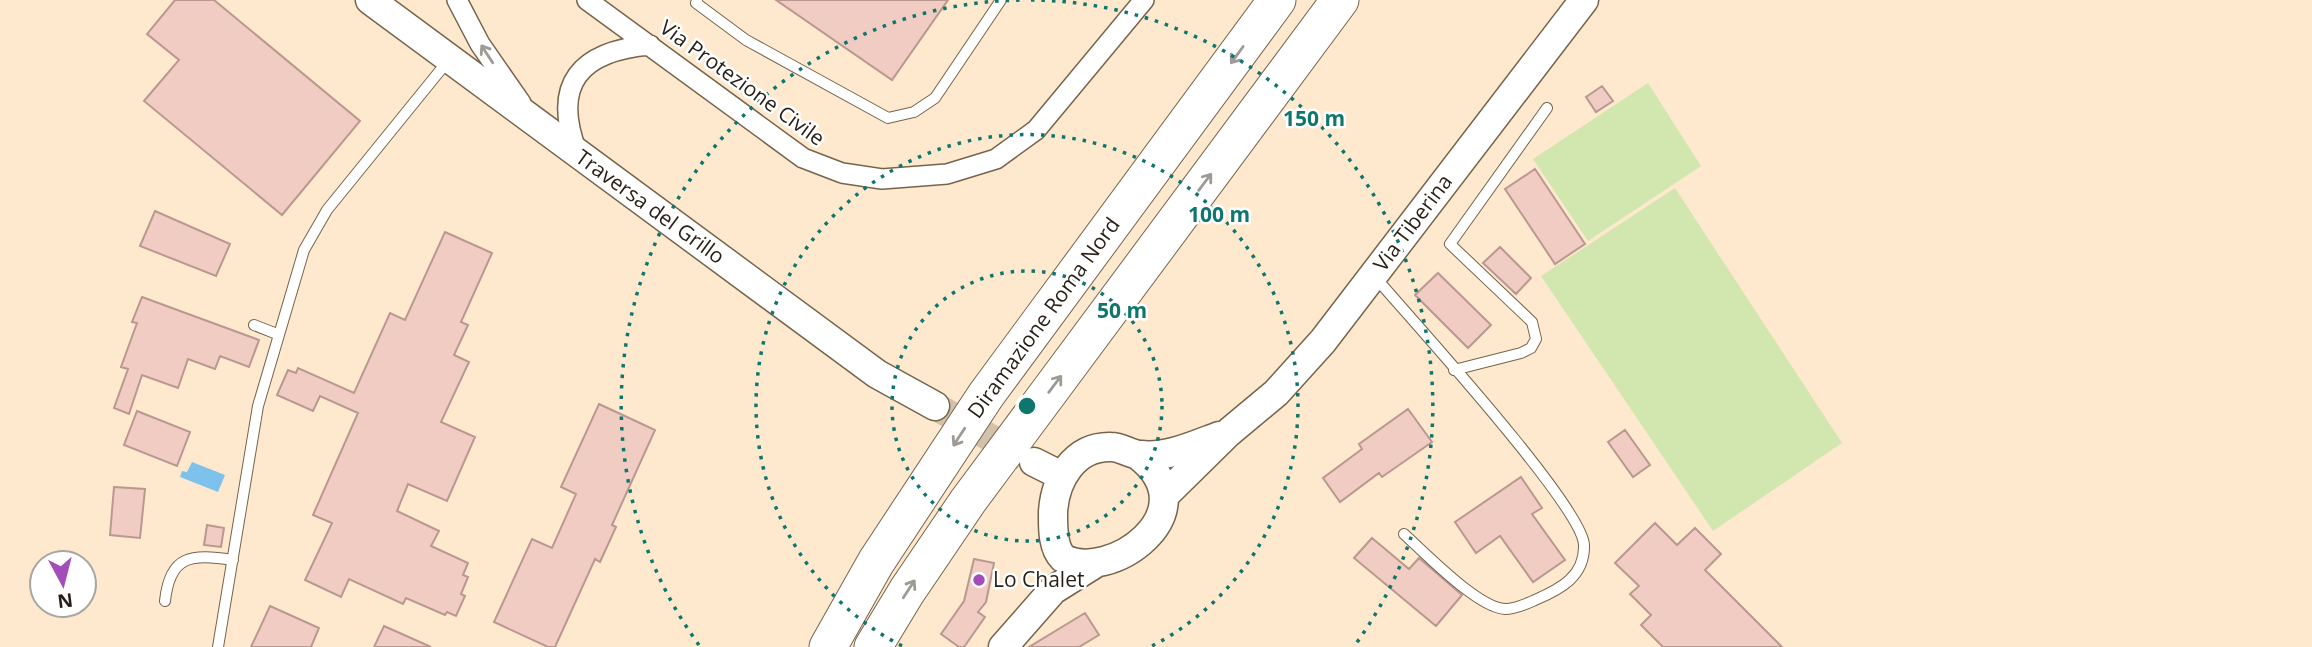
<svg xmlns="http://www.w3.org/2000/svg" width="2312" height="647" font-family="'Open Sans',sans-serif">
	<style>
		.green { fill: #d2e6b0 }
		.water { fill: #7dc2ea }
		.building { fill: #f0ccc3; stroke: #ba9890; stroke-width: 2 }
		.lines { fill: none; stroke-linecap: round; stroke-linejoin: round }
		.secondary-tunnel { stroke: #d3c1a9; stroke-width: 28; stroke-dasharray: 28 14; stroke-linecap: butt }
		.lane-casing { stroke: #76644c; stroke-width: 12 }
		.street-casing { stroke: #76644c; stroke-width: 22 }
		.secondary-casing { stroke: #76644c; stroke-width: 31 }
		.highway-casing { stroke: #76644c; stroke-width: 39 }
		.lane { stroke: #fff; stroke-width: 10 }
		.street { stroke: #fff; stroke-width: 19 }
		.secondary { stroke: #fff; stroke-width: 28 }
		.highway { stroke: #fff; stroke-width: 37 }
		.oneway { stroke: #9e9a96 }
		.ring { fill: none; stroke: #0f766e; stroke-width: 3.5; stroke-dasharray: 3.5 7 }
		.poi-dot { fill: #a24dba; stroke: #fff; stroke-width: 2.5 }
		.labels { text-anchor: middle; stroke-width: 5; stroke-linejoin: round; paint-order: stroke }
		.street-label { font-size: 21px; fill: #271f15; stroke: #fff }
		.poi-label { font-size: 21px; fill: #271f15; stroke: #fff; text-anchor: start }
		.centre { fill: #0f766e; stroke: #fff; stroke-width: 3.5 }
		.ring-label { font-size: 21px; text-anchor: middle; font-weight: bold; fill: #0f766e; stroke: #fff; stroke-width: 5; stroke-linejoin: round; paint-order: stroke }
	</style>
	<rect width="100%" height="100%" fill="#fee9ce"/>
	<path class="green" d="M 1648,83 L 1701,166 L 1588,241 L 1533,159 Z
		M 1675,188 L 1842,443 L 1713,531 L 1541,276 Z"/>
	<path class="water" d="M 192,462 L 225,475 L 218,492 L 180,477 L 182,471 L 187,472 Z"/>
	<path class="building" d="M 175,0 L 214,0 L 360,121 L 282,215 L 144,101 L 179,60 L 147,34 Z
		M 776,0 L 948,0 L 892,80 Z
		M 1602,86 L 1613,101 L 1596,112 L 1586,97 Z
		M 1535,169 L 1585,244 L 1555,264 L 1505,189 Z
		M 155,211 L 230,244 L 216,276 L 140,246 Z
		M 445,232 L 492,253 L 461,322 L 468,325 L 454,355 L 469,362 L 441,422 L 475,437 L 447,501 L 408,484 L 397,511 L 439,531 L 431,546 L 468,563 L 463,575 L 468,577 L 461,594 L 465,596 L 456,616 L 447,612 L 445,615 L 406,598 L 403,604 L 349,579 L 341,597 L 305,580 L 332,523 L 313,515 L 358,413 L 320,396 L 313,411 L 277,395 L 288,370 L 296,373 L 298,368 L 354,393 L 390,313 L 405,320 Z
		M 1500,247 L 1531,278 L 1516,294 L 1483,263 Z
		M 1438,273 L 1491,325 L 1468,348 L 1415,295 Z
		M 142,297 L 259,340 L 249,367 L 220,356 L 215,369 L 188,359 L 178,388 L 142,375 L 129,414 L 114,408 L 128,369 L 121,367 L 137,323 L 132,322 Z
		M 599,404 L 655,430 L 612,525 L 616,527 L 600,562 L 595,559 L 555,647 L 548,647 L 494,622 L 532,539 L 552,548 L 576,494 L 561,487 Z
		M 1408,409 L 1432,442 L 1382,477 L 1379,473 L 1340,502 L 1323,478 L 1362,449 L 1359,444 Z
		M 137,411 L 190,432 L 177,466 L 124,445 Z
		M 1625,430 L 1650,465 L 1633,477 L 1608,442 Z
		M 1521,477 L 1542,508 L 1532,514 L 1565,560 L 1533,582 L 1500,536 L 1476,553 L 1455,522 Z
		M 114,487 L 145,489 L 140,538 L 110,535 Z
		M 1655,523 L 1677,545 L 1695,528 L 1721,554 L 1705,570 L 1782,647 L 1663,647 L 1641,625 L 1651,615 L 1630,594 L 1639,586 L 1615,563 Z
		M 207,525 L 224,528 L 221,547 L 204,545 Z
		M 1372,538 L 1409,569 L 1419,558 L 1462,595 L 1436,626 L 1354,558 Z
		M 974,559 L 994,563 L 986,602 L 978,612 L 985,617 L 964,647 L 959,647 L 941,634 L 964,601 Z
		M 270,606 L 319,628 L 311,647 L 251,647 Z
		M 1085,613 L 1099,635 L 1079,647 L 1029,647 Z
		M 384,626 L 431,647 L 374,647 Z"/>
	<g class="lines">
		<path class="secondary-tunnel" d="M 935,406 L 1024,457"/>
		<g class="lane-casing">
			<path id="lane" d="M 697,0 L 696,3 L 746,40 L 888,118 L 914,112 L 935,98 L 1001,0
				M 1376,278 C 1410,318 1583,507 1584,545 C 1585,576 1561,589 1535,600 C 1526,604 1516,609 1505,609 C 1478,608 1425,553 1404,534
				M 254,325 L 277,334
				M 1454,370 L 1521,353 L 1531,348 L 1536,339 L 1532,322 L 1450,244 L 1547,108
				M 165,601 C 170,554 192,554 233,560
				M 218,647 L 258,406 L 304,250 L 327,210 L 447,62"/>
		</g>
		<g class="street-casing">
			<path id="street" d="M 457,0 L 480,44 L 521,103
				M 587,0 L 803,158 L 842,173 L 882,179 L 947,174 L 996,159 L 1036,130 L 1144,0
				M 577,152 C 551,83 581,51 650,45"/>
		</g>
		<g class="secondary-casing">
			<path id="secondary" d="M 370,0 L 877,374 L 935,406
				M 1139,456 C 1211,513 1108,584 1063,558 C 1052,547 1053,526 1053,512 C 1055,480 1074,446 1111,447 C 1122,447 1131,455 1141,455 C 1167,458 1195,445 1219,436
				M 1034,462 L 1062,476
				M 1166,494 L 1228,433 L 1276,393 L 1323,341 L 1584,0
				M 1003,647 L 1053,590 L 1096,563"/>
		</g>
		<g class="highway-casing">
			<path id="highway" d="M 828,647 L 876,562 L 986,395 L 1277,0
				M 873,647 L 907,591 L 968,501 L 1340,0"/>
		</g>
		<use href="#lane" class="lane"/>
		<use href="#street" class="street"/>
		<use href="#secondary" class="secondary"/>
		<use href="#highway" class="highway"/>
	</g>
	<defs><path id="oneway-shaft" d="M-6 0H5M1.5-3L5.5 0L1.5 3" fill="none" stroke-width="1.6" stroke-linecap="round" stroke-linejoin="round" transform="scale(1.75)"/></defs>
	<g class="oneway">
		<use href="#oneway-shaft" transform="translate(487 54) rotate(-123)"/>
		<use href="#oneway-shaft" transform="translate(1237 55) rotate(126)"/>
		<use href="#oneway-shaft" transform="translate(1205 182) rotate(-53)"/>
		<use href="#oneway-shaft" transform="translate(1055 384) rotate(-53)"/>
		<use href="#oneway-shaft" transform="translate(959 437) rotate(123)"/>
		<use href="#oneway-shaft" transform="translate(909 589) rotate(-57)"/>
	</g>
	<g class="ring">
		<circle cx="1027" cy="406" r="135"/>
		<path d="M902 646A271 271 0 1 1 1152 646"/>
		<path d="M699 645A406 406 0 0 1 1023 0M1031 0A406 406 0 0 1 1355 645"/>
	</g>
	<circle class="poi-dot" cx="979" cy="580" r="7"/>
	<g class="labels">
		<g class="street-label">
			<text transform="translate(742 83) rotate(36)" y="7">Via Protezione Civile</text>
			<text transform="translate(650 207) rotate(36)" y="7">Traversa del Grillo</text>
			<text transform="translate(1413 223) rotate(-53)" y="7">Via Tiberina</text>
			<text transform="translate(1044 318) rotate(-54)" y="7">Diramazione Roma Nord</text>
		</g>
		<g class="poi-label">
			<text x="993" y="587">Lo Chalet</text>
		</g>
	</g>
	<circle cx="1027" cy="406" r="10" class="centre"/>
	<g class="ring-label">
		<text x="1314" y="126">150 m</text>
		<text x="1219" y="222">100 m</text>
		<text x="1122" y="318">50 m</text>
	</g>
	<g transform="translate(63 584) rotate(173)"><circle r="33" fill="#ffffff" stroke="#a9a5a1" stroke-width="2"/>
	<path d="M0-5L12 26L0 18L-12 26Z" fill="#a24dba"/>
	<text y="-10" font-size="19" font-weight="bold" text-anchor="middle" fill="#271f15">N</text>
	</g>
</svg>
